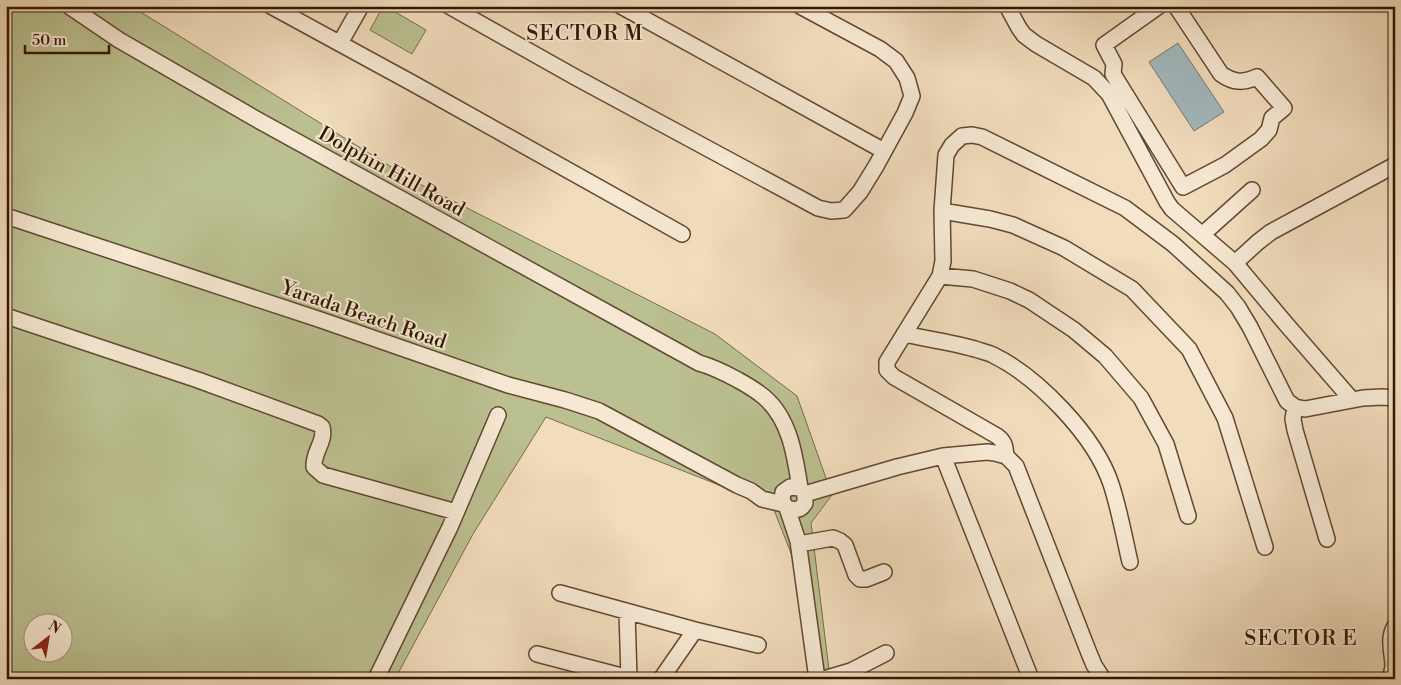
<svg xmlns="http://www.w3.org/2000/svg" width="1401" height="685" font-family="'Libre Bodoni',serif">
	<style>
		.green { fill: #bbc090; stroke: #786c48; fill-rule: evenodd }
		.water { fill: #a1b8bc; stroke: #757871 }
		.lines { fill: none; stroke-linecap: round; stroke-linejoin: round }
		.minor-casing { stroke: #634830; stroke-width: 18 }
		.minor { stroke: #f6e8d3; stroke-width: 15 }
		.labels { text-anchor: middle; stroke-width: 4; stroke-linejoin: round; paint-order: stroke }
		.street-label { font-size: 20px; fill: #341701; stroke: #f6e8d3 }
		.neighbourhood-label { font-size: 21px; letter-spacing: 1px; fill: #341701; stroke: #f6e8d3 }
	</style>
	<rect width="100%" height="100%" fill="#f1dcbc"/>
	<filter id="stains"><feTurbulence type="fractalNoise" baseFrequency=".004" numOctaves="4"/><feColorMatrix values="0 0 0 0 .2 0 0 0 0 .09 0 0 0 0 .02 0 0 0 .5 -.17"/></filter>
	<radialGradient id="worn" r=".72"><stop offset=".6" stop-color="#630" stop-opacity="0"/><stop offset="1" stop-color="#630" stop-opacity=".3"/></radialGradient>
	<path class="green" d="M 6,6 L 131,6 L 414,181 L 715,334 L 797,396 L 832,495 L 811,523 L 830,678 L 810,679 L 812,640 L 791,553 L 774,510 L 747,496 L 546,417 L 473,534 L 395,679 L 6,679 ZM 32,622 L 62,622 L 62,652 L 32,652 Z
		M 383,6 L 385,6 L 426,30 L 412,54 L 370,30 Z"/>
	<path class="water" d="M 1178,43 L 1224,112 L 1194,131 L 1149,62 Z"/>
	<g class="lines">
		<g class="minor-casing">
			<path id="minor" d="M 69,6 L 119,40 L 256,119 L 699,363 C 714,367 725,373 738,380 C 747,385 756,390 764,397 C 790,419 795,456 800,488
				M 271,6 L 414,84 L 682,234
				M 449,6 L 575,77 L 818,208 L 831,211 L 844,210 L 860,192 L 876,166 L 905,113 L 912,96 L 907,78 L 896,61 L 880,49 L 800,6
				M 621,6 L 884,151
				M 1007,6 L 1019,28 L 1024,35 L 1036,44 L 1094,78 L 1109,94 L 1167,202 L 1172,209 L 1235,263
				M 1159,6 L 1104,45 L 1114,64 L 1113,74 L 1183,187 L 1225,165 L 1261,139 L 1269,130 L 1272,118 L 1284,108 L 1257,77 C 1243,83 1234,83 1221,74 L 1176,6
				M 340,43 L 361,6
				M 942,211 L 990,219 L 1013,225 L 1064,248 L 1132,289 L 1189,349 L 1225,418 L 1265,547
				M 6,216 L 321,320 L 508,385 L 565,400 L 599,411 L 737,485 L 751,491 L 762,499 L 783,504
				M 1203,234 L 1252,190
				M 940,276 L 973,279 L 1010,291 L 1029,300 L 1074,330 L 1105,356 L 1141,398 L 1166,444 L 1188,516
				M 6,316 L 198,380 L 318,424 L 322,427 C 326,442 313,451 314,467 L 323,475 L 456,512
				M 904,334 C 927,339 951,342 975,349 C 980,351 987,352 993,355 C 1038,377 1095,436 1111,484 C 1119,508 1124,536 1130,562
				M 1352,400 L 1286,324 L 1235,263 L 1258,242 L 1271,232 L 1395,165
				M 1295,407 L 1293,419 L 1295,430 L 1327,539
				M 943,456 L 1031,679
				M 1006,456 C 1005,446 1005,442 997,436 L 894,377 L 887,370 L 887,362 L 940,276 L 943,261 L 942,211 L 946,155 L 952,145 L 962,136 L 972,135 L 982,137 L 1125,208 L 1173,244 L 1227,293 L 1238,307 L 1250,327 L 1287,401 L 1295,407 L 1305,409 L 1363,398 L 1382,397 L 1395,398
				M 805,494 L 897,467 L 943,456 L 987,452 L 995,453 L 1006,456 L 1016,466 L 1089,653 L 1094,665 L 1103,679
				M 787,508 C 795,511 801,510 805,503 L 805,494 L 800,488 L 790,487 L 783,492 L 782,501 L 787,508 L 798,541 L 817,679
				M 799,544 L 833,538 L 840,541 L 845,545 L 856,575 L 860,579 L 866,579 L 884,572
				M 560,593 L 695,630 L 758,645
				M 627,612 L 629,679
				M 537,654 L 629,678
				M 376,679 L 450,527 L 498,415
				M 661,679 L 695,630
				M 824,679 L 851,671 L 886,653
				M 1391,679 C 1391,675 1392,671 1393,667 C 1393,653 1387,639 1395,626"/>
		</g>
		<use href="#minor" class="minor"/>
	</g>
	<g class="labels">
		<g class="street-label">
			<text transform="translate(392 171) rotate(29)" y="7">Dolphin Hill Road</text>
			<text transform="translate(364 314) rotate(19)" y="7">Yarada Beach Road</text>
		</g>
		<g class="neighbourhood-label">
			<text x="585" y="40">SECTOR M</text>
			<text x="1301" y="645">SECTOR E</text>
		</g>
	</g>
	<rect width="1401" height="685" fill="none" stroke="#f1dcbc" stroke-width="25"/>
	<rect x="8" y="8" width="1386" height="670" fill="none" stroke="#341701" stroke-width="2.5"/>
	<rect x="12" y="12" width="1376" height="660" fill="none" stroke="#341701"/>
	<g transform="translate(48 638) rotate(31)"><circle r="24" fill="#f6e8d3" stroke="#a8947f"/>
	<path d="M0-4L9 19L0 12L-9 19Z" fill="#8f2418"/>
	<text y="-8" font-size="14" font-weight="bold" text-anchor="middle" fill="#341701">N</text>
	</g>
	<path d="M25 45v8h84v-8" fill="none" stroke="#341701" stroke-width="2.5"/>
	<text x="32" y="45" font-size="15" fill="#341701" stroke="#f6e8d3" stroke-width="4" paint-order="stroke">50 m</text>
	<rect width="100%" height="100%" filter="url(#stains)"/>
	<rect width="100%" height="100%" fill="url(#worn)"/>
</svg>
